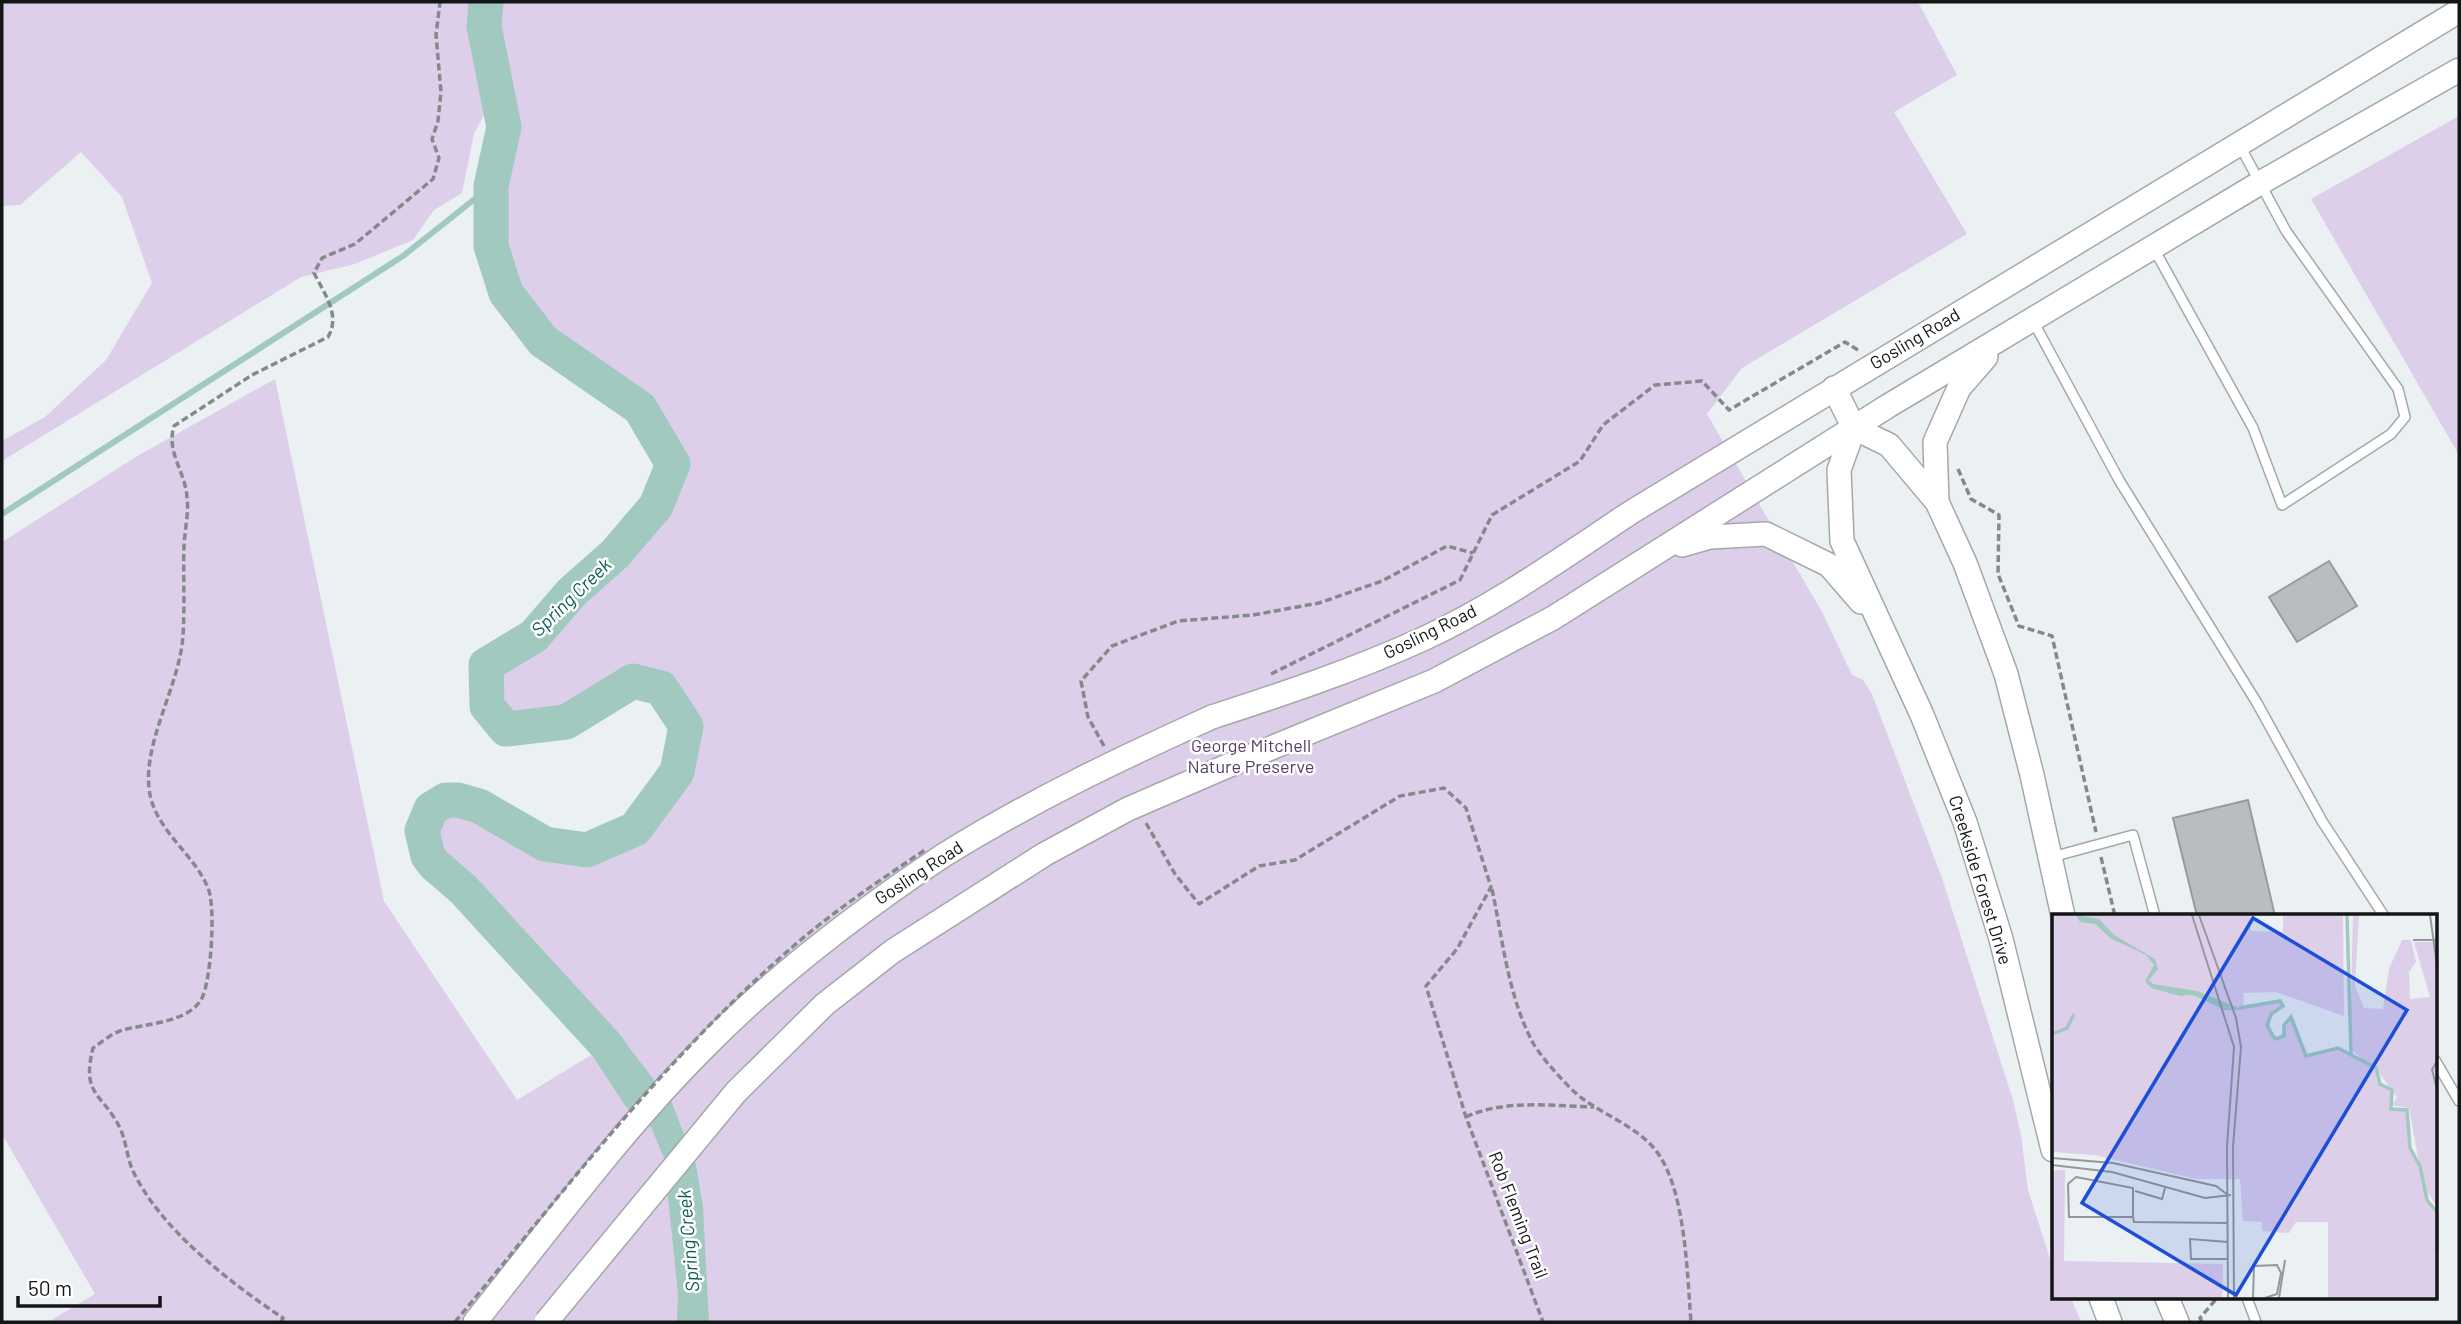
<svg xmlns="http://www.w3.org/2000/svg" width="2461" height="1324" font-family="Barlow,sans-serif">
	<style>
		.green { fill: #ddcfea }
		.water { fill: #a1c9c0 }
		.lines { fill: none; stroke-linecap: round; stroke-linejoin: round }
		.stream { stroke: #a1c9c0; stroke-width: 6 }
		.river { stroke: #a1c9c0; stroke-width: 35 }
		.building { fill: #b8bebf; stroke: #969c9d; stroke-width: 2 }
		.lane-casing { stroke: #a4a8ab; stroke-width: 12 }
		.secondary-casing { stroke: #a4a8ab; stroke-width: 26 }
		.path { stroke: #86898b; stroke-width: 3.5; stroke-dasharray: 7 3.5; stroke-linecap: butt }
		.lane { stroke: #fff; stroke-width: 9 }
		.secondary { stroke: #fff; stroke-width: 23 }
		.secondary-bridge-casing { stroke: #a4a8ab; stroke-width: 26; stroke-linecap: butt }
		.path-bridge { stroke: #86898b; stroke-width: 3.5; stroke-dasharray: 7 3.5; stroke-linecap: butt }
		.secondary-bridge { stroke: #fff; stroke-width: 23 }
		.labels { text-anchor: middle; stroke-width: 5; stroke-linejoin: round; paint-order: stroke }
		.street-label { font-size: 18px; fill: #141516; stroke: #fff }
		.park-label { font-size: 18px; fill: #543c67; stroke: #fff }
		.water-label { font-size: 19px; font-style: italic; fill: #0f5f52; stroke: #fff }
		.inset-river { fill: none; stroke: #a1c9c0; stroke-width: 3.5 }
		.inset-road { fill: none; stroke: #95989b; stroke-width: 2 }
		.view { fill: #1d4ed8; fill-opacity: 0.15; stroke: #1d4ed8; stroke-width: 3.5 }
		.inset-edge { fill: none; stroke: #141516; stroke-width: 3.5 }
	</style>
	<rect width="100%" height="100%" fill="#ebf0f3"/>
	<path class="green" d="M 2,2 L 479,2 L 487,109 L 474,134 L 462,193 L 434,210 L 413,240 L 355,264 L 301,277 L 2,461 L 2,441 L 45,417 L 106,360 L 152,283 L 122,197 L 81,152 L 20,205 L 2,206 Z
		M 486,2 L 1918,2 L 1957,75 L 1894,112 L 1967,234 L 1742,368 L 1707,414 L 1822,612 L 1852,675 L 1863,680 L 1872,694 L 1942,878 L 2013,1100 L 2021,1135 L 2028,1190 L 2053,1268 L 2053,1298 L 2071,1298 L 2081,1322 L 48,1322 L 95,1294 L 2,1134 L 2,542 L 139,455 L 275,379 L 384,901 L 517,1100 L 606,1046 L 463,889 L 435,865 L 423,842 L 424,819 L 431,809 L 446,800 L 468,802 L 545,844 L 587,850 L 635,829 L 677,772 L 686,726 L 661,688 L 634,681 L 566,722 L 506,729 L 487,706 L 486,665 L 534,636 L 572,592 L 615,554 L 656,506 L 673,464 L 640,408 L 543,341 L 506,293 L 491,246 L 491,186 L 504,127 L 484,26 Z
		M 2459,116 L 2459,455 L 2311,199 Z"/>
	<path class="water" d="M 620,1036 L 672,1103 L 696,1165 L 703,1207 L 709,1322 L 677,1322 L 678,1294 L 664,1158 L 651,1127 L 606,1072 Z"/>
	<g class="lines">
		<path class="stream" d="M 2,514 L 403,256 L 491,186"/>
		<path class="river" d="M 486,2 L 484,26 L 504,127 L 491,186 L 491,246 L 506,293 L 543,341 L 640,408 L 673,464 L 656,506 L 615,554 L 572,592 L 534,636 L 486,665 L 487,706 L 506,729 L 566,722 L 633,681 L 661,688 L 686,726 L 677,772 L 635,829 L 587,850 L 545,844 L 479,806 L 458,800 L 446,800 L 431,809 L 422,831 L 428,856 L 435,865 L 463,889 L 607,1046 L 640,1096"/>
	</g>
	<path class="building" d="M 2329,561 L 2357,606 L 2297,642 L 2269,597 Z
		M 2248,800 L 2275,916 L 2197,916 L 2173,818 Z"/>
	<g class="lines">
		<g class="lane-casing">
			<path id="lane" d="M 2154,249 L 2253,428 L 2282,505 L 2391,434 L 2405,417 L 2398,389 L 2286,231 L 2240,146
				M 2033,321 L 2119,480 L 2257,703 L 2322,821 L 2384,916
				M 2052,857 L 2133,835 L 2155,916
				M 2435,1060 L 2459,1101
				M 2247,1298 L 2256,1322"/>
		</g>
		<g class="secondary-casing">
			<path id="secondary" d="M 1834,388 L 1854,428 L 1889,445 L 1937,502 L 1965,563 L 2006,674 L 2032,775 L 2063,916
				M 1854,428 L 1839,470 L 1842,541 L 1922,715 L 1965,822 L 2001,939 L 2053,1150
				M 1937,502 L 1935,442 L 1959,388 L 1986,357
				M 1682,545 L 1710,537 L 1766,534 L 1829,565 L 1861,602
				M 1212,717 C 1283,694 1355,670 1423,639 C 1497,605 1565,556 1633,511 L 2459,11
				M 1232,764 L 1434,681 L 1553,618 L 1888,406 L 2260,183 L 2459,70
				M 2101,1298 L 2110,1322
				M 2167,1298 L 2177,1322
				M 475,1322 C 548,1231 618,1135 700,1052 C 774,976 857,913 944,855"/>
		</g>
		<path class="path" d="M 1958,469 L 1971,499 L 1999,515 L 1998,574 L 2019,626 L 2052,636 L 2096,832
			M 1271,674 L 1460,580 L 1492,515 L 1580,461 L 1603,425 L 1655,385 L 1702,381 L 1729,410 L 1845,342 L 1858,350
			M 1104,746 L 1088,717 L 1081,681 L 1112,646 L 1178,621 L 1253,615 L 1319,603 L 1382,581 L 1447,546 L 1473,553
			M 1146,823 L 1175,874 L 1199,904 L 1259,866 L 1295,860 L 1400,796 L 1444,788 L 1466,808 L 1491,887 L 1457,949 L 1426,986 L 1466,1117 L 1543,1322
			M 2101,857 L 2115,916
			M 1492,889 C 1503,941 1508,996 1533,1043 C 1541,1057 1569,1089 1583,1099 C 1605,1115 1634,1126 1653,1147 C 1686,1184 1687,1274 1691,1322
			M 1466,1117 C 1504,1099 1552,1106 1594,1107
			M 281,1322 L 283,1318 C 229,1282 159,1228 132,1169 C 127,1156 126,1141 120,1128 C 102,1092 81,1096 93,1048 C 102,1042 111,1034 120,1031 C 144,1023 188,1024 202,998 C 211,980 216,907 208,888 C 195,856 160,833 151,799 C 138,748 180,688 183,635 C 185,605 183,575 184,545 C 185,529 189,512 187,497 C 185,471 166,452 174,426 L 252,375 L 328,337 C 341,315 324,293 314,273 L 322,258 L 355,244 L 433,179 L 439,158 L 432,139 L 438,121 L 441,92 L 436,35 L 440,2
			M 2202,1322 L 2200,1318 L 2217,1298"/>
		<use href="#lane" class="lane"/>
		<use href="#secondary" class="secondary"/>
		<g class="secondary-bridge-casing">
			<path id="secondary-bridge" d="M 944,855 C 1033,800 1117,760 1212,717
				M 546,1322 L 736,1092 L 825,1004 L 893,951 L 1045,854 L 1128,809 L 1232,764"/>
		</g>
		<path class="path-bridge" d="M 455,1322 C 567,1188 674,1045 809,933 C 846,903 886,876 925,850"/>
		<use href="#secondary-bridge" class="secondary-bridge"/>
	</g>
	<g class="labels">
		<g class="street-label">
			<text transform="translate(1915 339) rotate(-31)" y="6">Gosling Road</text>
			<text transform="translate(1430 632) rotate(-26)" y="6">Gosling Road</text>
			<text transform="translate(919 873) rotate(-33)" y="6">Gosling Road</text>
			<text transform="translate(1980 880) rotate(73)" y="6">Creekside Forest Drive</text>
			<text transform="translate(1518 1215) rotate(69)" y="6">Rob Fleming Trail</text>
		</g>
		<g class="park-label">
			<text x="1251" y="752">George Mitchell<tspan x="1251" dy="21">Nature Preserve</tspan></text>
		</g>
		<g class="water-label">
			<text transform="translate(571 597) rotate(-44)" y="7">Spring Creek</text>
			<text transform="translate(688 1241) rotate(-95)" y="7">Spring Creek</text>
		</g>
	</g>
	<g transform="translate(2052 914)">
		<rect width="385" height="385" fill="#ebf0f3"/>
		<path d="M 0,1 L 198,1 L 199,17 L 231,18 L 231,1 L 291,1 L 292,102 L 224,78 L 192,79 L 191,93 L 228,87 L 230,94 L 216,105 L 223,125 L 232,122 L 232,111 L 239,103 L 254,142 L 286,134 L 316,150 L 300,136 L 298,127 L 301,1 L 307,1 L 303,72 L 312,94 L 331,95 L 337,55 L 350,26 L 359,26 L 364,48 L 357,58 L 358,85 L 378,83 L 362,28 L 385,28 L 385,292 L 374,277 L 369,252 L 368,260 L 375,286 L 385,298 L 385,384 L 276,384 L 276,308 L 244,308 L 237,319 L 210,317 L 210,308 L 191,307 L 188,265 L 144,265 L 42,241 L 0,238 ZM 322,152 L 345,183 L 340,191 L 357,194 L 367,249 L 358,234 L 355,196 L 339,195 L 340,176 L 328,170 ZM 6,256 L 13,256 L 12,347 L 171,350 L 170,384 L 0,384 L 0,258 Z" fill="#ddcfea" fill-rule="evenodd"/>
		<path d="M 24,1 L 47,5 L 62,21 L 103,45 L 106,55 L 97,66 L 101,70 L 145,77 L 192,96 L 172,96 L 141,81 L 128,82 L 99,74 L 93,67 L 102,51 L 94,41 L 58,24 L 43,10 L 28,8 Z" fill="#a1c9c0"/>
		<path class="inset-river" d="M 295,1 L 299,140M 187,94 L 228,87 L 231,92 L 219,100 L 215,112 L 223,125 L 232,122 L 232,111 L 239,103 L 254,142 L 286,134 L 324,154 L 328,170 L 340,176 L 339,195 L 355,196 L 358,234 L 368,252 L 375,286 L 385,298M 0,120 L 15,114 L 22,100M 385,301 L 385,338"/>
		<path class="inset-road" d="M 140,1 L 182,133 L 175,233 L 176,384M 147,1 L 184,104 L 189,133 L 181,233 L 182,384M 378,1 L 385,51M 361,26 L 385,26M 385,147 L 380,156 L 385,175M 0,244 L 61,249 L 164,272 L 176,281M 0,251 L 60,258 L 153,284 L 179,281M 24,263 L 81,274 L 81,303 L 17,303 L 16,270 ZM 83,277 L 110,285 L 113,274M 81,303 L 82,308 L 176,309M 176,345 L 139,345 L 138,325 L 176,328M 201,384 L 202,352 L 225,351 L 229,359 L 225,380 L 213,384M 227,384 L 233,346"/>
		<path class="view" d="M 201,4 L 355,96 L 184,381 L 30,289 Z"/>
		<rect width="385" height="385" class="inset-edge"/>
	</g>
	<rect width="2461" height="1324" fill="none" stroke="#141516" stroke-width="7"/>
	<path d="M18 1296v10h142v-10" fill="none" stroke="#141516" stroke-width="3.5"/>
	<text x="28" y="1296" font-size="21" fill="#141516" stroke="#ffffff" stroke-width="5" paint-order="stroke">50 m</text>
</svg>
